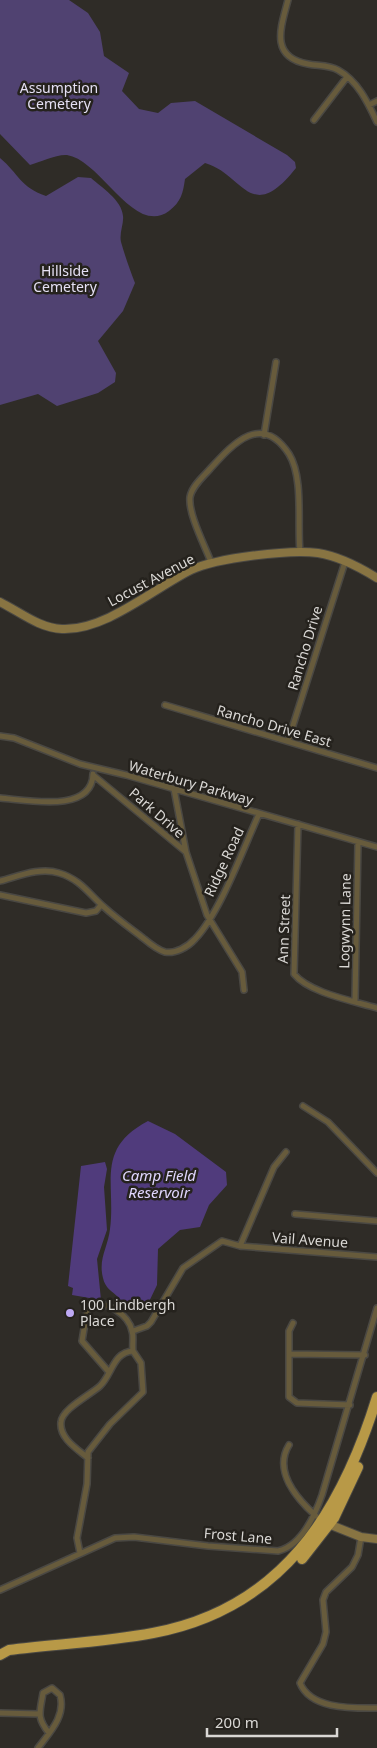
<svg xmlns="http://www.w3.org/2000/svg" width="377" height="1748" font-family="'Noto Sans',sans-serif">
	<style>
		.green { fill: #504271 }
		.water { fill: #503b7c }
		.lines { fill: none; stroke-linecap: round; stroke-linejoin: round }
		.street-casing { stroke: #4a4843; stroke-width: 8 }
		.secondary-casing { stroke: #4a4843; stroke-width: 10 }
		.highway-casing { stroke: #4a4843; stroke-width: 12 }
		.street { stroke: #675b3c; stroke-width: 5 }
		.secondary { stroke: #887442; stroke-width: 8 }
		.highway { stroke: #b89947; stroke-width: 10 }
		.poi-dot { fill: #bea9f4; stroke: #25221d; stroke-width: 2 }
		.labels { text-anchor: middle; stroke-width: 5; stroke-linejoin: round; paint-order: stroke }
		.park-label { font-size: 14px; fill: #e5e0f4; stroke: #25221d }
		.street-label { font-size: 14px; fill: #dad8d5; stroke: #25221d }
		.poi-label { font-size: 14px; fill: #dad8d5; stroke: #25221d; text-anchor: start }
		.water-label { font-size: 15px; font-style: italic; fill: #e1d7ff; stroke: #25221d }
	</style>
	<rect width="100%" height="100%" fill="#2f2c27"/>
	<path class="green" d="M 0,0 L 69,0 L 88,13 L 100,32 L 104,56 L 129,73 L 122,91 L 139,109 L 158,113 L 171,103 L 195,101 L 287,155 L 295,162 L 296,168 C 250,226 244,174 205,163 L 185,179 C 183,193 181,202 169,211 C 134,237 101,160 67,155 C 57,154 40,162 30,165 L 0,134 Z
		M 0,158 C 19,174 20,187 46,196 L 78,177 L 91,178 C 101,187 122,200 123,216 C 124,224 119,233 121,242 C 125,256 130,270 135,283 L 123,311 L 98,341 L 116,373 L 115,382 L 98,393 L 57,406 L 38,394 L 0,405 Z"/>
	<path class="water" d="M 148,1121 L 175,1134 L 226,1172 L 227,1185 L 209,1205 L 200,1227 L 180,1230 L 158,1249 L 157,1285 L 146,1308 L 118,1303 L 119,1298 C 112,1291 105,1288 103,1278 C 98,1259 108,1247 110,1229 C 116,1183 95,1149 148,1121 Z
		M 105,1162 L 107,1169 L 104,1187 L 107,1230 L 97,1259 L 101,1300 L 72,1295 L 73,1288 L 68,1286 L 81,1166 Z"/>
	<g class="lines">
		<g class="street-casing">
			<path id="street" d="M 288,0 C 281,27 269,57 308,64 C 318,66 329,65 338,70 C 358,81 368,103 377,122
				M 369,105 L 377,101
				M 314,120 L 347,77
				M 264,435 L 276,362
				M 211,562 C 205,546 188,514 190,497 C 192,486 203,477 210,469 C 232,445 261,411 289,454 C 304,478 297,525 300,552
				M 165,705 L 377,768
				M 0,736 L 14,738 L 80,764 L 126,775 L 377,847
				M 288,741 L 345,562
				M 93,775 L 186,852 L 207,915 L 242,972 L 244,990
				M 174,789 L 186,852
				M 0,798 C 27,800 92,814 93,774
				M 298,824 L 294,974 C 309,993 354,1001 377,1008
				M 0,881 C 19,876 40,867 59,873 C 80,879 89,894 104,907 C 116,918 130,928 143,938 C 149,943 157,950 165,952 C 175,954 188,947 195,939 C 220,913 243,849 259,814
				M 0,895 L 86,913 L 96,911 L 101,905
				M 355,1001 L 358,842
				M 303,1106 L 328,1122 L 377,1173
				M 295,1214 L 377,1221
				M 240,1246 L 274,1167 L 286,1152
				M 293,1323 L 289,1331 L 289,1397 L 297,1403 L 350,1405
				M 133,1331 L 147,1326 L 151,1322 L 183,1268 L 222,1241 L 240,1246 L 377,1257
				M 289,1354 L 365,1355
				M 109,1372 L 82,1341 L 87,1311 L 91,1305 C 106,1300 129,1315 132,1331 C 134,1336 132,1345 133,1351
				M 289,1445 C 273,1471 297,1499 316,1516
				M 361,1537 L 358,1555 L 352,1567 L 326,1592 L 323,1600 L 326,1632 L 323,1644 L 300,1683 C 311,1710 353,1708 377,1708
				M 80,1553 L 77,1538 L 87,1484 L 88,1452 L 110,1424 L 143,1392 L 141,1363 L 133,1351 C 113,1352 112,1375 100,1386 C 90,1395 62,1409 61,1422 C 59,1438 77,1449 88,1458
				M 0,1590 L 115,1538 L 134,1537 L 208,1546 L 278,1551 C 301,1546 315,1515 322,1495 L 377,1308
				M 0,1713 L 40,1714
				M 38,1748 C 50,1732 66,1716 60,1695 L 52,1688 L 43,1693 C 40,1712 36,1717 49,1733"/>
		</g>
		<g class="secondary-casing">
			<path id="secondary" d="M 0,602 C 20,612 39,628 62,629 C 105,631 153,589 191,570 C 216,558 291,549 318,553 C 337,556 361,568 377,578
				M 326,1523 L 361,1537 L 377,1539"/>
		</g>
		<g class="highway-casing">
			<path id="highway" d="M 302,1559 L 334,1518 L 358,1467
				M 0,1655 L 9,1650 C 57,1644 105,1642 153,1633 C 281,1609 341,1514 377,1397"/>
		</g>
		<use href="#street" class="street"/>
		<use href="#secondary" class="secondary"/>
		<use href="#highway" class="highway"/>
	</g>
	<circle class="poi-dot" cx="70" cy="1313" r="5"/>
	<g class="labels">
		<g class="park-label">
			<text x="59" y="93">Assumption<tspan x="59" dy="16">Cemetery</tspan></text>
			<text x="65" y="276">Hillside<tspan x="65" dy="16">Cemetery</tspan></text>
		</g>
		<g class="street-label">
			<text transform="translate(151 580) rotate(-28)" y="5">Locust Avenue</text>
			<text transform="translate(305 648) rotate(-73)" y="5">Rancho Drive</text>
			<text transform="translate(274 726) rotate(16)" y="5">Rancho Drive East</text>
			<text transform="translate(191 783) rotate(16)" y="5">Waterbury Parkway</text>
			<text transform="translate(157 813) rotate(41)" y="5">Park Drive</text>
			<text transform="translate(224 862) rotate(-65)" y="5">Ridge Road</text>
			<text transform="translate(345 921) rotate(-89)" y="5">Logwynn Lane</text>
			<text transform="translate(284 929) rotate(-88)" y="5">Ann Street</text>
			<text transform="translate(310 1240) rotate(4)" y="5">Vail Avenue</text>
			<text transform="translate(238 1536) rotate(5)" y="5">Frost Lane</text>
		</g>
		<g class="poi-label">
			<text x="80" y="1310">100 Lindbergh<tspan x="80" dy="16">Place</tspan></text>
		</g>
		<g class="water-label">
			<text x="159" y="1181">Camp Field<tspan x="159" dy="17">Reservoir</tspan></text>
		</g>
	</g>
	<path d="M207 1728v8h130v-8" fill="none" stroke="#dad8d5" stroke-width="2.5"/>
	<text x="215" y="1728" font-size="15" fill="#dad8d5" stroke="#25221d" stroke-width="4" paint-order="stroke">200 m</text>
</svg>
